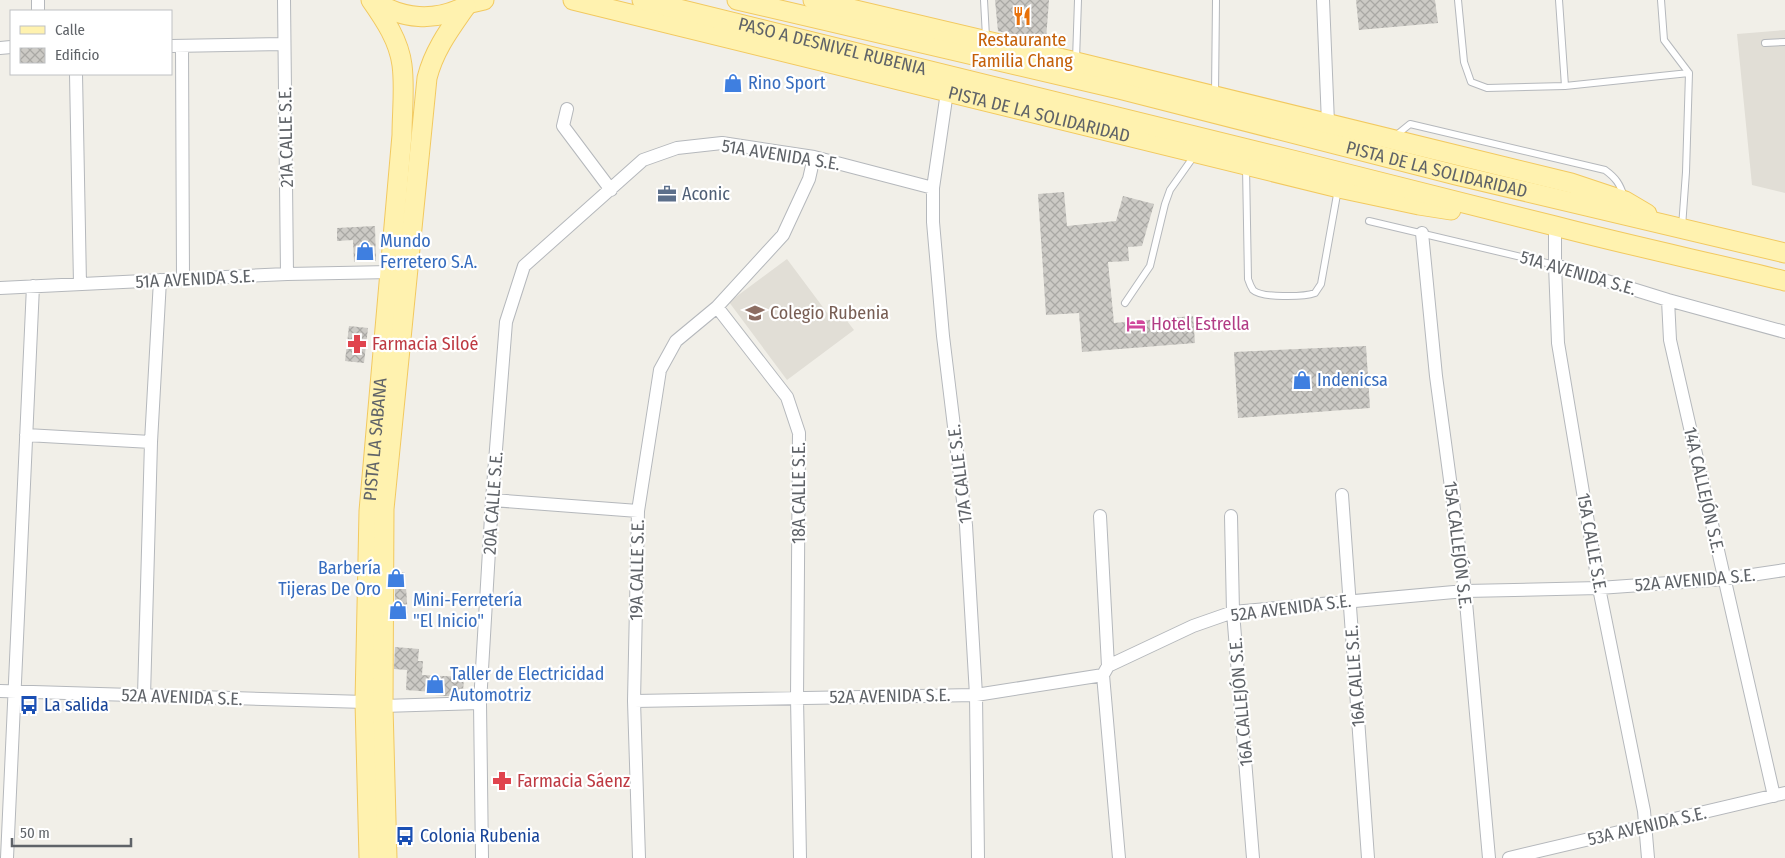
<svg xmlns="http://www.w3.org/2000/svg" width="1785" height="858" font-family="'Fira Sans Condensed',sans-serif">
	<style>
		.education { fill: #e1ded6 }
		.building { fill: url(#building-cross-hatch) }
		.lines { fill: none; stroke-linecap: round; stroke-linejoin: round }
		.service-casing { stroke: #b5b8bc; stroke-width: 8 }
		.minor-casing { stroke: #b5b8bc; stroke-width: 14 }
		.primary-casing { stroke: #f2c960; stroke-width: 21 }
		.service { stroke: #fff; stroke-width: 6 }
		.minor { stroke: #fff; stroke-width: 12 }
		.primary { stroke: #fff2af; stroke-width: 19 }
		.labels { text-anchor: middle; stroke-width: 4.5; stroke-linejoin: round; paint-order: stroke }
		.food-label { font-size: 18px; fill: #c56008; stroke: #fff }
		.street-label { font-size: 18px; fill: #5f6368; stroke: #fff }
		.shop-label { font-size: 18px; fill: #366cbe; stroke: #fff; text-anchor: start }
		.service-label { font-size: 18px; fill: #4e5e75; stroke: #fff; text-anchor: start }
		.education-label { font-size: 18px; fill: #785e54; stroke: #fff; text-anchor: start }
		.hotel-label { font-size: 18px; fill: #b23c85; stroke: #fff; text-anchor: start }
		.health-label { font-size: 18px; fill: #be3a42; stroke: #fff; text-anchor: start }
		.transit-label { font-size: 18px; fill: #164399; stroke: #fff; text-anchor: start }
	</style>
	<defs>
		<pattern id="building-cross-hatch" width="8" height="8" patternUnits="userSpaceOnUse" patternTransform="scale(1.25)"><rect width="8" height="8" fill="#cccac5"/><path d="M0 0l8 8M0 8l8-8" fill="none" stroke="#a9a8a4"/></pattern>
	</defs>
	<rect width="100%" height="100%" fill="#f1efe8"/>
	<path class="education" d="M 1785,30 L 1785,193 L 1752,185 L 1737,34 Z
		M 787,259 L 831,318 L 844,317 L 854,330 L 787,380 L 729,302 Z"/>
	<path class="building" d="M 995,0 L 1049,0 L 1046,39 L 1035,40 L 998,31 Z
		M 1356,0 L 1435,0 L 1438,23 L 1359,30 Z
		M 1064,192 L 1067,226 L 1116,221 L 1123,196 L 1154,204 L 1142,246 L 1128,247 L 1129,261 L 1108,262 L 1114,323 L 1193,316 L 1195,343 L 1082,352 L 1079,313 L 1046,315 L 1038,194 Z
		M 375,226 L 376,261 L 354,262 L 353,240 L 337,241 L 337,228 Z
		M 349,326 L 368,328 L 364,363 L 345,361 Z
		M 1366,346 L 1370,408 L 1238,418 L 1234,352 Z
		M 395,572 L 405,572 L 408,617 L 395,618 Z
		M 395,647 L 419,649 L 418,661 L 423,661 L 422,675 L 464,677 L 463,692 L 456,692 L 456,696 L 447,696 L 435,695 L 433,692 L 406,690 L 407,670 L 394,669 Z"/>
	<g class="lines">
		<g class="service-casing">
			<path id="service" d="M 984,0 L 986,37
				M 1458,0 L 1464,62 L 1471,82 L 1487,88 L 1565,86 L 1689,73
				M 1559,0 L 1565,86
				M 1661,0 L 1664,40 L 1689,73 L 1686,172 L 1682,227
				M 1765,43 L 1785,42
				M 1076,60 L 1078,0
				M 1215,94 L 1216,0
				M 1394,137 L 1410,124 L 1605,170 C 1616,178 1620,184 1624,197
				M 1246,167 L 1248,279 C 1249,282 1251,287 1253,290 C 1261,298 1304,297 1315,293 L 1321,284 L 1338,189
				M 1369,221 L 1555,265
				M 1125,303 L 1150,266 L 1165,204 L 1170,190 L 1194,156"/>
		</g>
		<g class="minor-casing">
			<path id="minor" d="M 38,0 L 38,11
				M 284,0 L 287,274
				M 1323,0 L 1328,123
				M 171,46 L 284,44
				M 182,46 L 183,279
				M 0,48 L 11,47
				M 76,74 L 80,284
				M 947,92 L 933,188 L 933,222 L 943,336 L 966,525 L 976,695 L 978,858
				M 567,109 L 563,126 L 611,190
				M 1555,227 L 1555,265 L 1558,343 L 1599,588 L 1644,811 L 1648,858
				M 1422,233 L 1436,376 L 1465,591 L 1489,858
				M 1555,265 L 1668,300 L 1785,332
				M 0,288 L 287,274 L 391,272
				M 1668,300 L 1670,340 L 1774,796
				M 717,307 L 787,397 L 799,433 L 797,698 L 800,858
				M 26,435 L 151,442
				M 1342,495 L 1368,858
				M 492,500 L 638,511
				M 1100,516 L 1108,666
				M 1231,516 L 1233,612 L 1253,858
				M 1103,675 L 1119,858
				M 0,691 L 365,702
				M 144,696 L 151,442 L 160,280
				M 634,701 L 976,695 L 1103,675 L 1108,666 L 1193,626 L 1233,612 L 1465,591 L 1599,588 L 1725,579 L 1785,570
				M 383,706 L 480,703
				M 7,858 L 33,286
				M 482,858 L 480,703 L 492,500 L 506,322 L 524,266 L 643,160 L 677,148 L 722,143 L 814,157 L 933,188
				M 639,858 L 634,701 L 638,511 L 660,370 L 676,341 L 717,307 L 783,235 L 809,179 L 814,157
				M 1509,858 L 1785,793"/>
		</g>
		<g class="primary-casing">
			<g id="primary">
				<path d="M 373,0 C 402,20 435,22 466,6"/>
				<path id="s1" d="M 573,0 L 1339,188 L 1419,205 L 1451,210"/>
				<path id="s2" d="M 642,0 C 946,74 1251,149 1555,226 C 1631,246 1708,262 1785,281"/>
				<path id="s3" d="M 737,0 L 1119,89 L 1456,175 L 1785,253"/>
				<path d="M 813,0 L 1076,62 L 1571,183 L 1625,201 L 1647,214"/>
				<path d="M 471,3 L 484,0"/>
				<path id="s4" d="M 369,858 L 365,702 L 369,511 L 402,135 C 402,112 405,88 402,65 C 399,41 385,20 371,0"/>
				<path d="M 387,858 L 383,706 L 384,509 L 427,78 C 434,50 450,29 466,6"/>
			</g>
		</g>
		<use href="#service" class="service"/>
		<use href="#minor" class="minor"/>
		<use href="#primary" class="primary"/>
	</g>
	<defs>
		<g id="restaurant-bare" transform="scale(1.5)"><path d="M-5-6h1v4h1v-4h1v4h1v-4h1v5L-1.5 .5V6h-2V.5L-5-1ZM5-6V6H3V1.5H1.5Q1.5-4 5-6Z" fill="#e8710a" stroke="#fff" stroke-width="2.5" paint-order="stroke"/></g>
		<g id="shop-bare" transform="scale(1.5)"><path d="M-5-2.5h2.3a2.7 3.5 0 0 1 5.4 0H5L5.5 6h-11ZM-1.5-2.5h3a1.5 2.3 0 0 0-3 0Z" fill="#3f7fe0" stroke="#fff" stroke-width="2.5" paint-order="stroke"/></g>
		<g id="office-bare" transform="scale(1.5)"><path d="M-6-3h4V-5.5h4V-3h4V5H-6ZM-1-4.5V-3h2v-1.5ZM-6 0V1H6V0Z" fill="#5c6f8a" stroke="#fff" stroke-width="2.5" paint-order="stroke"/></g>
		<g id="university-bare" transform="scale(1.5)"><path d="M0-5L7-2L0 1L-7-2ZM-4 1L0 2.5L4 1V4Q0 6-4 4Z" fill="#8d6e63" stroke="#fff" stroke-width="2.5" paint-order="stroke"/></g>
		<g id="hotel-bare" transform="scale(1.5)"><path d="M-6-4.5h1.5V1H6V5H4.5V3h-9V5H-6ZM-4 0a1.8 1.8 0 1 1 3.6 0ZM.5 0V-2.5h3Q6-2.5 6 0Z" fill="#d1479c" stroke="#fff" stroke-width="2.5" paint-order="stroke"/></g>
		<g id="pharmacy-bare" transform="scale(1.5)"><path d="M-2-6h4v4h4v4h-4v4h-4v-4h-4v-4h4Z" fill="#e0444e" stroke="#fff" stroke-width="2.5" paint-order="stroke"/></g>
		<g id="bus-bare" transform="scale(1.5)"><path d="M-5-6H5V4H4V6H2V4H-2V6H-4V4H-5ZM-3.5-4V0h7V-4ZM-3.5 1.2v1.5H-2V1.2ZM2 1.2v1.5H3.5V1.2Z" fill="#1a4fb4" stroke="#fff" stroke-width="2.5" paint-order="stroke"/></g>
	</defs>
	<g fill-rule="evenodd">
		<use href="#restaurant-bare" x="1022" y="16"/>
		<use href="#shop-bare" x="733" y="83"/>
		<use href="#office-bare" x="667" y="194"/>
		<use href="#shop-bare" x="365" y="251"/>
		<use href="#university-bare" x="755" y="313"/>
		<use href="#hotel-bare" x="1136" y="324"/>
		<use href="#pharmacy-bare" x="357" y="344"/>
		<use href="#shop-bare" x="1302" y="380"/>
		<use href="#shop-bare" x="396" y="578"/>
		<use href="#shop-bare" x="398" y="610"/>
		<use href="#shop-bare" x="435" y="684"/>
		<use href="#bus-bare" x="29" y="705"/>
		<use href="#pharmacy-bare" x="502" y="781"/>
		<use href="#bus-bare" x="405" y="836"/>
	</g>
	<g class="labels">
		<g class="food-label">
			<text x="1022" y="46">Restaurante<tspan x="1022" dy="21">Familia Chang</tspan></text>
		</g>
		<g class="street-label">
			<text dy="6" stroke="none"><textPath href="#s2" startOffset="196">PASO A DESNIVEL RUBENIA</textPath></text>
			<text dy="6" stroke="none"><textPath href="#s1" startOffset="480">PISTA DE LA SOLIDARIDAD</textPath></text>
			<text transform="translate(286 137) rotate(-91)" y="6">21A CALLE S.E.</text>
			<text transform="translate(781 155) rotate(9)" y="6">51A AVENIDA S.E.</text>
			<text dy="6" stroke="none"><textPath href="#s3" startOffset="720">PISTA DE LA SOLIDARIDAD</textPath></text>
			<text transform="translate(1578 273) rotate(16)" y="6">51A AVENIDA S.E.</text>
			<text transform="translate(195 279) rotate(-3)" y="6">51A AVENIDA S.E.</text>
			<text dy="6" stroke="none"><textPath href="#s4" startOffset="419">PISTA LA SABANA</textPath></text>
			<text transform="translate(960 474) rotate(-97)" y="6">17A CALLE S.E.</text>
			<text transform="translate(1704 490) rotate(77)" y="6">14A CALLEJÓN S.E.</text>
			<text transform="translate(799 493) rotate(-90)" y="6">18A CALLE S.E.</text>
			<text transform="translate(493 503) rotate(-86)" y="6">20A CALLE S.E.</text>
			<text transform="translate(1592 543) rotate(80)" y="6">15A CALLE S.E.</text>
			<text transform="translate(1458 545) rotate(83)" y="6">15A CALLEJÓN S.E.</text>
			<text transform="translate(637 570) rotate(-89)" y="6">19A CALLE S.E.</text>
			<text transform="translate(1695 580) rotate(-5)" y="6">52A AVENIDA S.E.</text>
			<text transform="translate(1291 608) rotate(-7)" y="6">52A AVENIDA S.E.</text>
			<text transform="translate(1355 676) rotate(-94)" y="6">16A CALLE S.E.</text>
			<text transform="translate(890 696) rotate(-1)" y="6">52A AVENIDA S.E.</text>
			<text transform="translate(182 697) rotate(2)" y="6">52A AVENIDA S.E.</text>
			<text transform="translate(1241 702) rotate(-95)" y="6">16A CALLEJÓN S.E.</text>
			<text transform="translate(1647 826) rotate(-13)" y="6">53A AVENIDA S.E.</text>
		</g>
		<g class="shop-label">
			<text x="748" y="89">Rino Sport</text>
			<text x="380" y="247">Mundo<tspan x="380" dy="21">Ferretero S.A.</tspan></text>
			<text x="1317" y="386">Indenicsa</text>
			<text x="381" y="574" text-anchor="end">Barbería<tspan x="381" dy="21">Tijeras De Oro</tspan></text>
			<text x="413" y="606">Mini-Ferretería<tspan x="413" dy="21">"El Inicio"</tspan></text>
			<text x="450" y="680">Taller de Electricidad<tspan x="450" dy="21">Automotriz</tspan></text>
		</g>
		<g class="service-label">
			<text x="682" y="200">Aconic</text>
		</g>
		<g class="education-label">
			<text x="770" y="319">Colegio Rubenia</text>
		</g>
		<g class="hotel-label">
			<text x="1151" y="330">Hotel Estrella</text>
		</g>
		<g class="health-label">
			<text x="372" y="350">Farmacia Siloé</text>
			<text x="517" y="787">Farmacia Sáenz</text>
		</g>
		<g class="transit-label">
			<text x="44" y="711">La salida</text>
			<text x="420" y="842">Colonia Rubenia</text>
		</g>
	</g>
	<rect x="10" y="10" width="162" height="65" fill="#ffffff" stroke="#bfc1c3"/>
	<rect x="20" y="26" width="25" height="8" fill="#fff2af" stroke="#bfc1c3"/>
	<text x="55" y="35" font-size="15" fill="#5f6368">Calle</text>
	<rect x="20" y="48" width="25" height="15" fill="url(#building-cross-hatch)" stroke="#bfc1c3"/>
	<text x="55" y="60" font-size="15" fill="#5f6368">Edificio</text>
	<path d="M12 838v8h119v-8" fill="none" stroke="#5f6368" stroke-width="2.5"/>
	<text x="20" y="838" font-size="15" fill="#5f6368" stroke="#ffffff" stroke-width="4" paint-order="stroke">50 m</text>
</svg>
